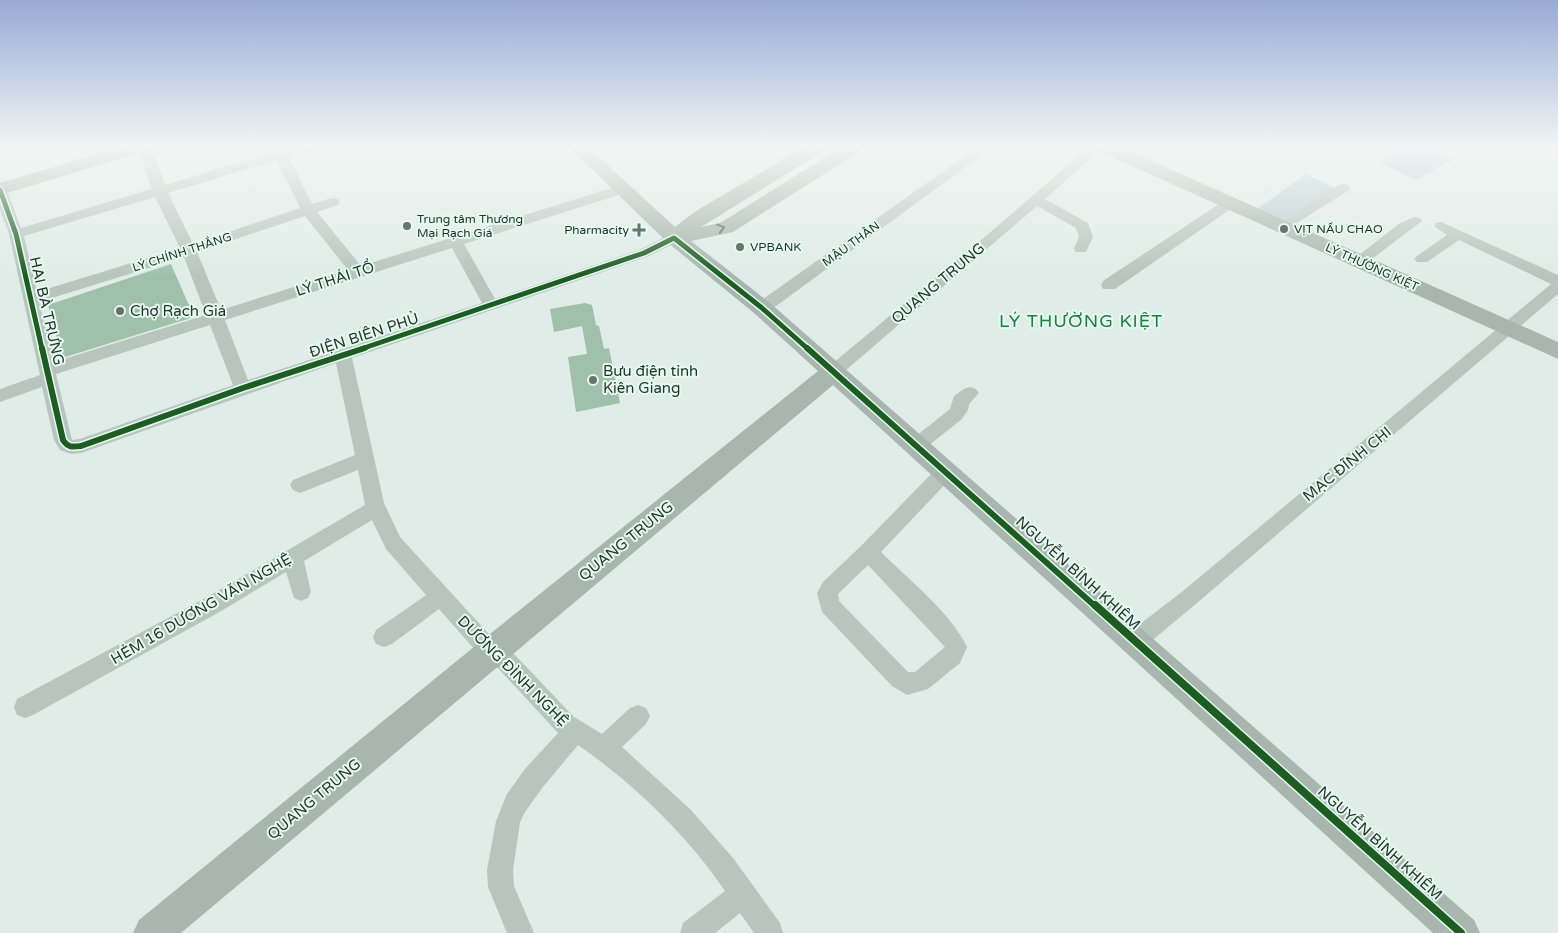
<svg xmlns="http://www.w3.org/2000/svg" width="1558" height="933" font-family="'Varela Round',sans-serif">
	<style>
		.green { fill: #b8ccd2 }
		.building { fill: #a0c0ac }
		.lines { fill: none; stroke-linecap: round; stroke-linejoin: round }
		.street { fill: #b8c5bf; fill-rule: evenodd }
		.secondary { fill: #a8b6af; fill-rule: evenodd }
		.cycleway-far2-casing { stroke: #e5faf1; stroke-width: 8 }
		.cycleway-far1-casing { stroke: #e5faf1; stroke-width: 9 }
		.cycleway-casing { stroke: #e5faf1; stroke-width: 11 }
		.cycleway-far2 { stroke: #1b5e20; stroke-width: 5 }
		.cycleway-far1 { stroke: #1b5e20; stroke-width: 6 }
		.cycleway { stroke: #1b5e20; stroke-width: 8 }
		.oneway { stroke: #5a6960 }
		.poi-dot { fill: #67756d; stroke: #e5faf1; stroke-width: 2 }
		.labels { text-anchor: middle; stroke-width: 4; stroke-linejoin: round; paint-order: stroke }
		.far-poi-label { font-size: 12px; fill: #26352c; stroke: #e5faf1; text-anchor: start }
		.far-street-label { font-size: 12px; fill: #26352c; stroke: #e5faf1 }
		.street-label { font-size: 15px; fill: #26352c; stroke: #e5faf1 }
		.poi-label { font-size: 15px; fill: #26352c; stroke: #e5faf1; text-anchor: start }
		.quarter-label { font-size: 18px; letter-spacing: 1px; fill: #1c803b; stroke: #e5faf1 }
	</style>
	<rect width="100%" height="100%" fill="#dfece7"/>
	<path class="green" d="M 1410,146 L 1421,146 L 1451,160 L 1416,180 L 1379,162 Z
		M 1306,174 L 1335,188 L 1284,220 L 1257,209 Z"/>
	<path class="building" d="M 171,264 L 194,317 L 62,358 L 48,305 Z
		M 585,303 L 592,305 L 596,325 L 599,326 L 604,349 L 609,348 L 620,403 L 576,412 L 568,357 L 587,354 L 582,326 L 554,332 L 550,309 Z"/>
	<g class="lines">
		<path class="street" d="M 138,146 L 151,146 L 165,185 L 297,146 L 316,146 L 315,149 L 289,157 L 312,204 L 333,198 L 338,199 L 340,202 L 338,205 L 317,212 L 361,266 L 618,186 L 628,186 L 630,189 L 628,192 L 464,244 L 495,299 L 639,250 L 669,235 L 679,235 L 681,238 L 679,241 L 649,256 L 352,358 L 384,503 L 400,537 L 499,645 L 514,654 L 574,717 L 602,734 L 630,708 L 638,705 L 646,708 L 650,716 L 646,724 L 622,747 L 691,810 L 733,858 L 780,923 L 783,933 L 754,933 L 740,913 L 715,933 L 680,933 L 683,923 L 725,891 C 687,835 634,784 578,745 L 543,787 L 525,812 L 520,822 L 513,870 L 514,886 L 534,933 L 507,933 L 488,887 L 487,870 L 496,821 L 507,794 L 525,769 L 558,733 L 498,668 L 483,659 L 439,609 L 392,644 L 384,647 L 376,644 L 373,637 L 376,630 L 426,595 L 386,549 L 372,520 L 304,561 L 311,592 L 308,598 L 301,601 L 294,598 L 286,572 L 223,610 L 33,715 L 25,718 L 17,715 L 14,707 L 17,699 L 209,596 L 365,505 L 358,470 L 300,493 L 293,490 L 290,485 L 293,480 L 355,455 L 336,363 L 81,453 L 71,454 L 60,450 L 54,440 L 42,387 L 0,402 L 0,389 L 40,375 L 9,234 L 0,210 L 0,186 L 7,190 L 21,228 L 152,189 ZM 277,160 L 300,208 L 193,244 L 168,193 ZM 155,197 L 180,248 L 37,292 L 24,236 ZM 305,216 L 348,270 L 221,310 L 197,252 ZM 452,248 L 482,303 L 248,380 L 225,320 ZM 184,257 L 206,315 L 54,362 L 39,302 ZM 210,325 L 233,385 L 80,439 L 72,440 L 56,374 Z
			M 979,146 L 994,146 L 768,312 L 762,313 L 756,312 L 754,308 L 756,304 Z
			M 1090,146 L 1104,146 L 1045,199 L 1088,223 L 1093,237 L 1086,252 L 1076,252 L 1074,249 L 1079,237 L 1076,228 L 1037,206 L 839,376 L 833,378 L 827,376 L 824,372 L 827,368 L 986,236 Z
			M 1343,184 L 1348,185 L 1350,188 L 1348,191 L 1287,229 L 1277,229 L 1275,226 L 1338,185 Z
			M 1230,199 L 1235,200 L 1237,203 L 1235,206 L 1115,289 L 1103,289 L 1101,285 L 1103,281 L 1225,200 Z
			M 1415,217 L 1420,218 L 1422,221 L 1364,265 L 1354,265 L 1351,262 L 1354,259 L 1400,223 Z
			M 1441,222 L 1558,275 L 1558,294 L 1197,603 L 1143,648 L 1135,651 L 1127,648 L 1124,641 L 1127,634 L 1183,591 L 1551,284 L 1459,240 L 1427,262 L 1417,262 L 1414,259 L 1417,256 L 1447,235 L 1434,226 L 1436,223 Z
			M 970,387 L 976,389 L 979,393 L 969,404 L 968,410 L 962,419 L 923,450 L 917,452 L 911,450 L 908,445 L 911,440 L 950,409 L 954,396 L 964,389 Z
			M 946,464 L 953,466 L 955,471 L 953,476 L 881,552 C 907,578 952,614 967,647 L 960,663 L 928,689 L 907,695 L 892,686 L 822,612 L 817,593 L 823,582 L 861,546 L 939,466 ZM 868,565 L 945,647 L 915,672 L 908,672 L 839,601 L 838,594 Z"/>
		<path class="secondary" d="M 125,146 L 152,146 L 150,150 L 0,195 L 0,183 Z
			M 568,146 L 587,146 L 675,227 L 696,211 L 806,146 L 827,146 L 825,150 L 701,227 L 720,223 L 843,146 L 864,146 L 862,150 L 733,232 L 691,241 L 770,303 L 1474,920 L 1480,933 L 1433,933 L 833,385 L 181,933 L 133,933 L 139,920 L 480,642 L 818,371 L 754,313 L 667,242 Z
			M 1095,146 L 1118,146 L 1558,342 L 1558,359 L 1097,150 Z"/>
		<g class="cycleway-far2-casing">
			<path id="cycleway-far2" d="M 0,190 L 16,234 L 42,349
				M 361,349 L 644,253 L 674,238 L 762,308 L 808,349"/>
		</g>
		<g class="cycleway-far1-casing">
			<path id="cycleway-far1" d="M 42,348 L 63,440 C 68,448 73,447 81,446 L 243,388 L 365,348
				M 807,348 L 1096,607"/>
		</g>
		<g class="cycleway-casing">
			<path id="cycleway" d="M 1095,605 L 1461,933"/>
		</g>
		<use href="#cycleway-far2" class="cycleway-far2"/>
		<use href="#cycleway-far1" class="cycleway-far1"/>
		<use href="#cycleway" class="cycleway"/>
	</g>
	<defs><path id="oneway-chevron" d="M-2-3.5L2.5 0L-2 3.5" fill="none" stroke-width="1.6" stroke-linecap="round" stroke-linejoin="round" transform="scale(1.25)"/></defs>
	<use class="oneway" href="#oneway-chevron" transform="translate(721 228) rotate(-17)"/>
	<linearGradient id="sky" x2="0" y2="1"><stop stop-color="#97aad6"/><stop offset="0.53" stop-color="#f1f6f4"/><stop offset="1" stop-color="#f1f6f4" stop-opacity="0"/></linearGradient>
	<rect width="1558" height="276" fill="url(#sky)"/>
	<g class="poi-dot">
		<circle cx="407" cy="226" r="5"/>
		<circle cx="1284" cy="229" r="5"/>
		<path d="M636.5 222.5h5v5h5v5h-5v5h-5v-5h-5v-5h5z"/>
		<circle cx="740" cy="247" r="5"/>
		<circle cx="120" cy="311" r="5"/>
		<circle cx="593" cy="380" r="5"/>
	</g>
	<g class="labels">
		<g class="far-poi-label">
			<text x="417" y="223">Trung tâm Thương<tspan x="417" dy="14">Mại Rạch Giá</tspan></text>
			<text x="1294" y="233">VỊT NẤU CHAO</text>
			<text x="629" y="234" text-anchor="end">Pharmacity</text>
			<text x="750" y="251">VPBANK</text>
		</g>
		<g class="far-street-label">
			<text transform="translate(851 244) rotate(-36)" y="4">MẬU THÂN</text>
			<text transform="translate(182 252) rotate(-18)" y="4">LÝ CHÍNH THẮNG</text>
			<text transform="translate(1372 267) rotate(24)" y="4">LÝ THƯỜNG KIỆT</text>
		</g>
		<g class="street-label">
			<text transform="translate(335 279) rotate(-18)" y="5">LÝ THÁI TỔ</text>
			<text transform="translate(938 283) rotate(-40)" y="5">QUANG TRUNG</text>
			<text transform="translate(47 311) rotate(77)" y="5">HAI BÀ TRƯNG</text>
			<text transform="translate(364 335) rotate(-18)" y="5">ĐIỆN BIÊN PHỦ</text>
			<text transform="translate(1347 464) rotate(-39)" y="5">MẠC ĐĨNH CHI</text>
			<text transform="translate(626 541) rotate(-39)" y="5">QUANG TRUNG</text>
			<text transform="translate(1078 573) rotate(42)" y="5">NGUYỄN BỈNH KHIÊM</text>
			<text transform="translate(201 609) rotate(-30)" y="5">HẺM 16 DƯƠNG VĂN NGHỆ</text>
			<text transform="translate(513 671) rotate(45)" y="5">DƯƠNG ĐÌNH NGHỆ</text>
			<text transform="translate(314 799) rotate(-40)" y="5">QUANG TRUNG</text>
			<text transform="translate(1380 843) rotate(42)" y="5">NGUYỄN BỈNH KHIÊM</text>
		</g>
		<g class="poi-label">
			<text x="130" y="316">Chợ Rạch Giá</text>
			<text x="603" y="376">Bưu điện tỉnh<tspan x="603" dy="17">Kiên Giang</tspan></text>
		</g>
		<g class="quarter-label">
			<text x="1081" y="327">LÝ THƯỜNG KIỆT</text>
		</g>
	</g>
</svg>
